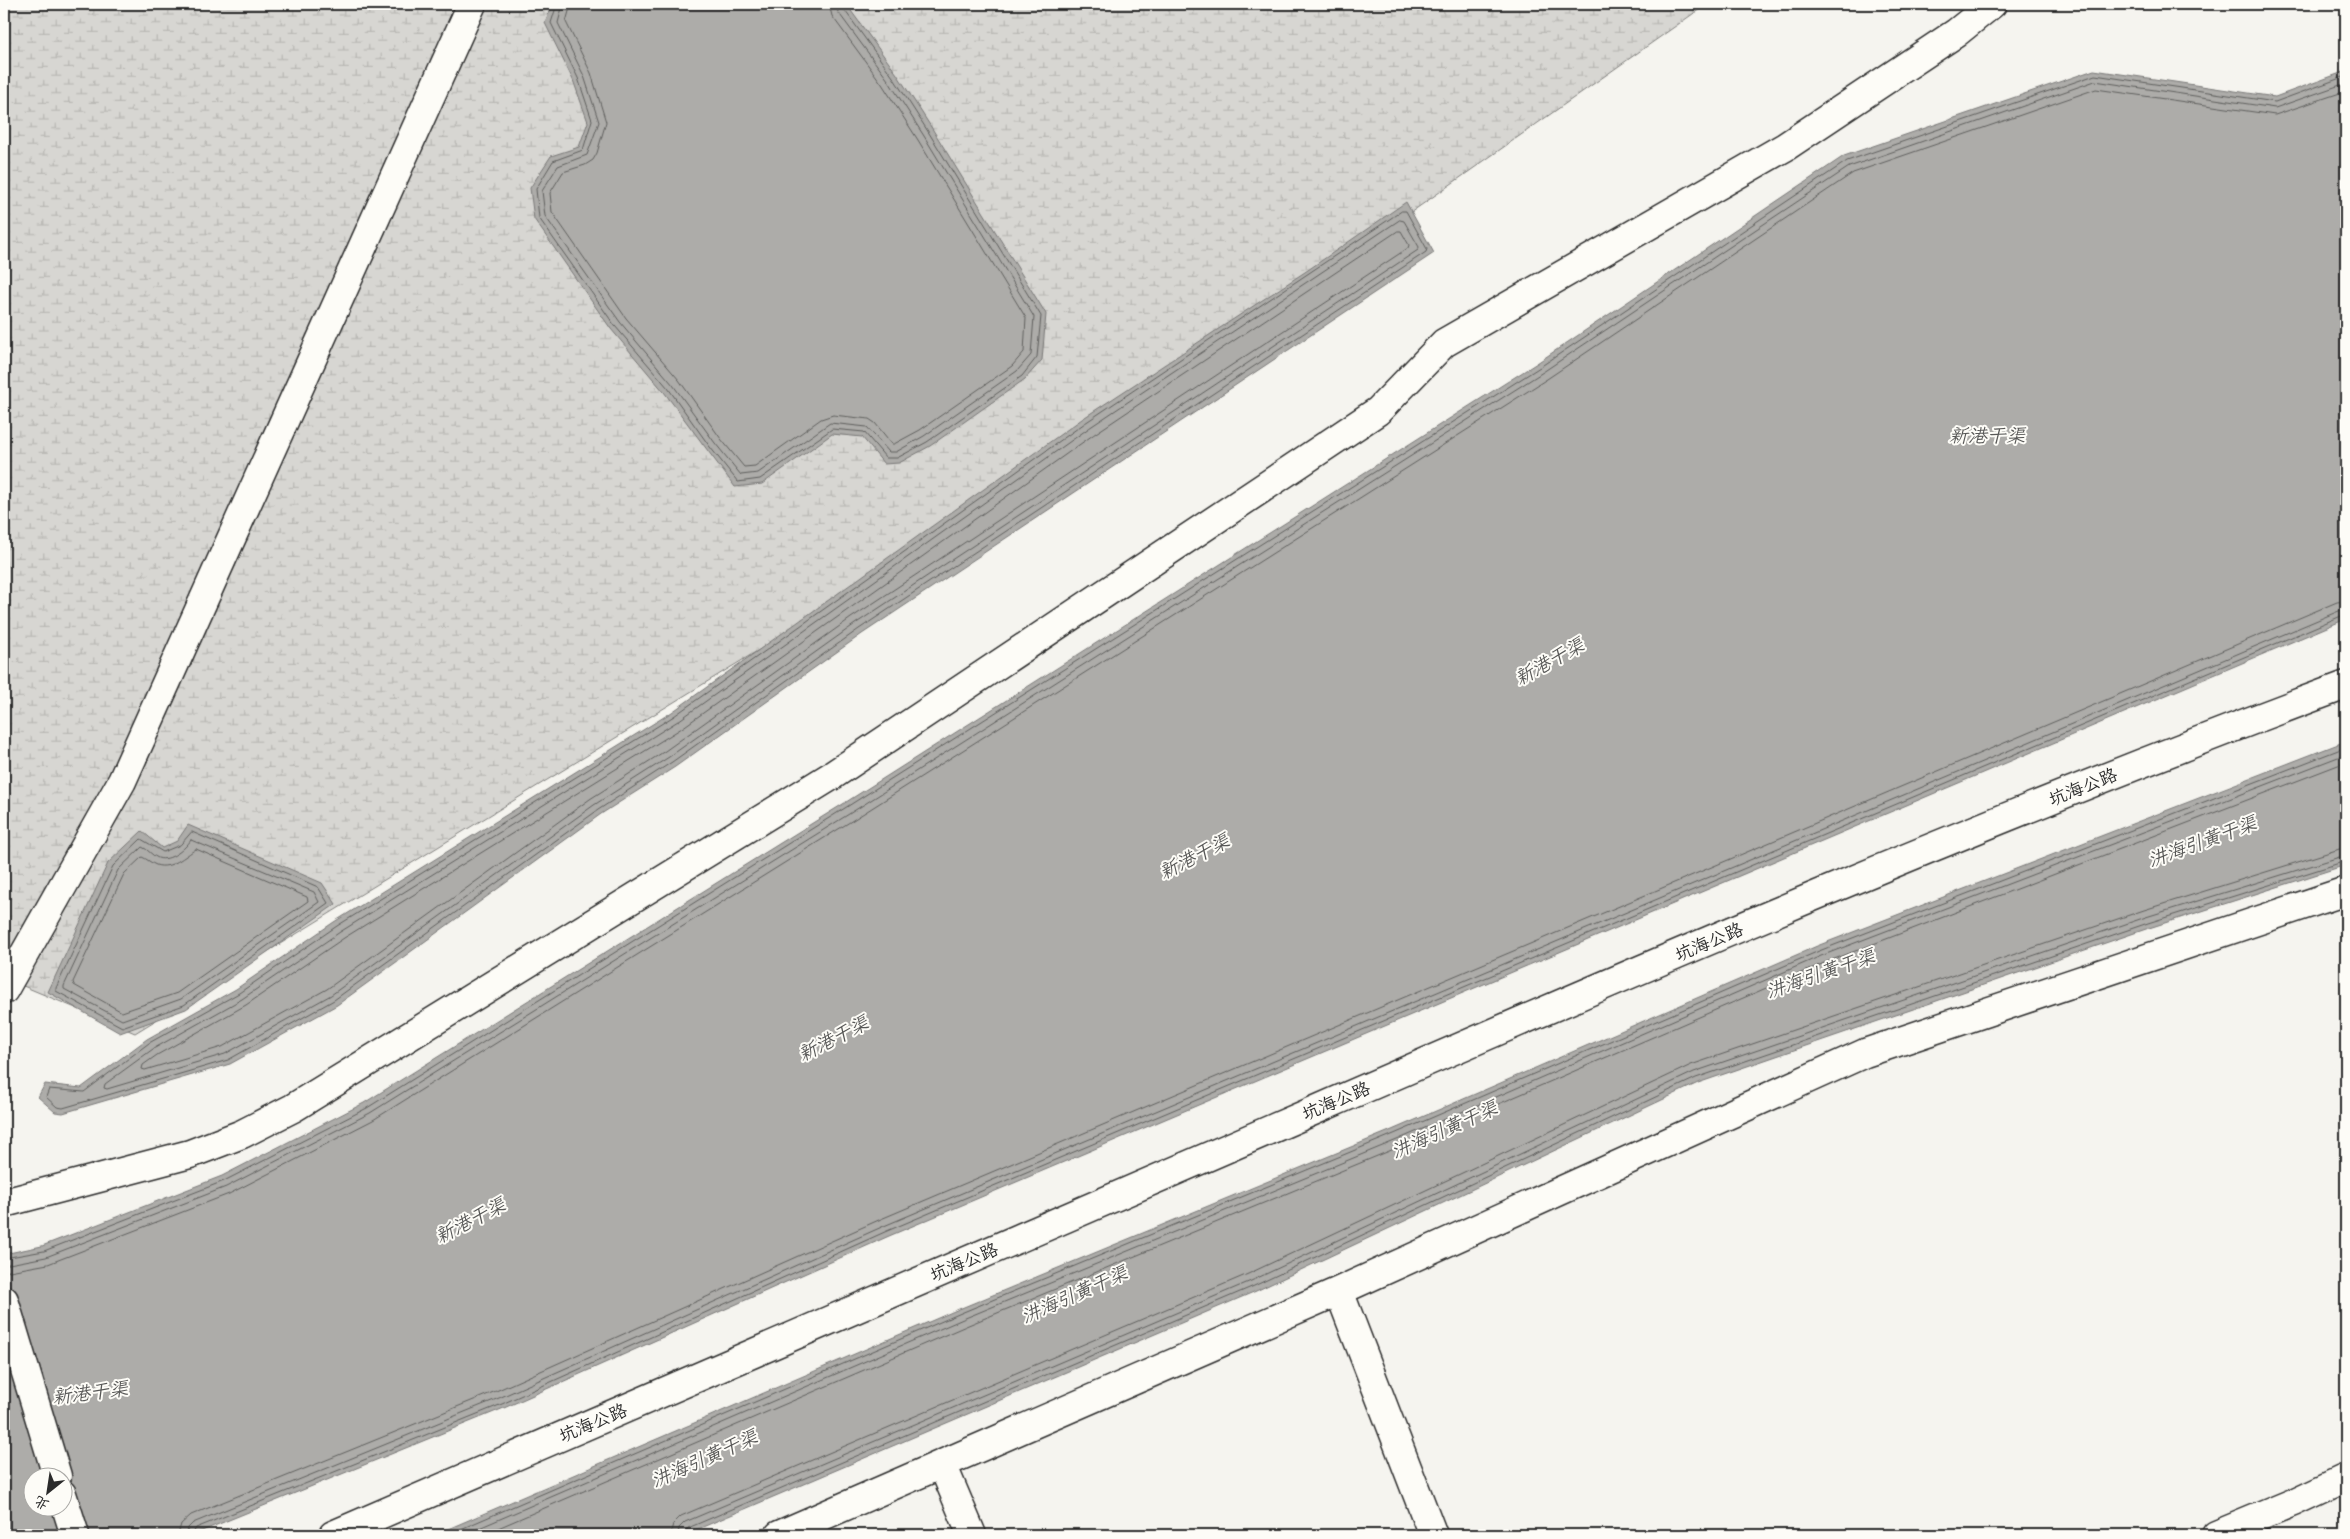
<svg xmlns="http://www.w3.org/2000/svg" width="2350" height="1539" font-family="'Patrick Hand','LXGW WenKai TC',sans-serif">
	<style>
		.wetland { fill: url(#wetland-marsh); stroke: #81807e }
		.water { fill: #adaca9; stroke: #797877; fill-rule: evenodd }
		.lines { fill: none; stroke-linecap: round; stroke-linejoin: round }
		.shore { stroke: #5f5f5d; stroke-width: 1 }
		.minor-casing { stroke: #2b2b2b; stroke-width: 31 }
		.major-casing { stroke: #2b2b2b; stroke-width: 31 }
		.minor { stroke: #fdfcf7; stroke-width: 28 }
		.major { stroke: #fdfcf7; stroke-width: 28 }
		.labels { text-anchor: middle; stroke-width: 4; stroke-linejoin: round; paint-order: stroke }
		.street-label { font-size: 18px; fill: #2b2b2b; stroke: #fdfcf7 }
		.water-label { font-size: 19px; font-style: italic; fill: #585857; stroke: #fdfcf7 }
	</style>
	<defs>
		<pattern id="wetland-marsh" width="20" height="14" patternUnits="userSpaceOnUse" patternTransform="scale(1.25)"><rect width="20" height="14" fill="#d7d6d2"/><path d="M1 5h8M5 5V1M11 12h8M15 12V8" fill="none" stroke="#b9b8b4"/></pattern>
	</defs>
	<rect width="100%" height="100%" fill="#f5f4ef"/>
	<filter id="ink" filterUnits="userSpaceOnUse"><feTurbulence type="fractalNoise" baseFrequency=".02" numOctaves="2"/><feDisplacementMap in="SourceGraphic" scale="10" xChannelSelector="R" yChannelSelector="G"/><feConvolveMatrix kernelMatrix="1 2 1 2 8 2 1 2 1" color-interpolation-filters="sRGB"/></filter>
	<g filter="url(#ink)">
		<path class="wetland" d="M 4,4 L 1707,4 L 995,505 L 135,1033 L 9,980 L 4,982 Z"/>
		<path class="water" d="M 553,4 L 846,4 L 897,74 L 933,130 L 1046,314 L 1042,360 L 1025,379 L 930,446 L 899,463 L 884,464 L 862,437 L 832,434 L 762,484 L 735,487 L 664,392 L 611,329 L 534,219 L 530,188 L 551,156 L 579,147 L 588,122 L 573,80 L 545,23 Z
			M 2094,70 L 2275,97 L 2346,71 L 2346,619 L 889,1236 L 504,1408 L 192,1535 L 4,1535 L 4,1254 L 42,1246 L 222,1176 L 364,1103 L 843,804 L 1537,363 L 1844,156 ZM 32,1476 L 62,1476 L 62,1506 L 32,1506 Z
			M 1406,202 L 1434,253 L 862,634 L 675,767 L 601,814 L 337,1005 L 230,1064 L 63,1113 L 55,1112 L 38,1097 L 45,1084 L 81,1088 L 147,1039 L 236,989 L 334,922 L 672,712 L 1082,419 L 1308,270 Z
			M 2346,741 L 2346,865 L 2149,928 L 1698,1083 L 1256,1291 L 684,1535 L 434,1535 L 959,1309 L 1392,1130 L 1817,946 Z
			M 188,825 L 322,883 L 336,904 L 186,1009 L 120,1033 L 48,992 L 108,863 L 142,831 L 162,848 L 177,841 Z"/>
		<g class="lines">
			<path class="shore" d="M 557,4 L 551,23 L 578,78 L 592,120 L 583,150 L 553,161 L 536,189 L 539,218 L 615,326 L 668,388 L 710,447 L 738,482 L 760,479 L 832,429 L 864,432 L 886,458 L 897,458 L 927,442 L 1022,376 L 1037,357 L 1041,316 L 929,133 L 893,77 L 843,8 L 842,4
				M 563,4 L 558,23 L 584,76 L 599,122 L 587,155 L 558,166 L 542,191 L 545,216 L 620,322 L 673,385 L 715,443 L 741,475 L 758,473 L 830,423 L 867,427 L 889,452 L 896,452 L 924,436 L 1017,371 L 1031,355 L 1034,317 L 924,136 L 888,80 L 838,12 L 836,4
				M 571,4 L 566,22 L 591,73 L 606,122 L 597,153 L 593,160 L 585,165 L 563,172 L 550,193 L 552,212 L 626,318 L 679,380 L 721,439 L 744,467 L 755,466 L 821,419 L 833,415 L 869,419 L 875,423 L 892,444 L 894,444 L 920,430 L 1012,366 L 1024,352 L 1026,318 L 918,140 L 882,84 L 832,16 L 829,4
				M 1402,211 L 1406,211 L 1427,249 L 1426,252 L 859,629 L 672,762 L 598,810 L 334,1000 L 228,1060 L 63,1108 L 57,1107 L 46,1097 L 49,1089 L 84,1092 L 149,1043 L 239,993 L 337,926 L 674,716 L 1085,423 Z
				M 1400,220 L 1404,221 L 1419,247 L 1418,250 L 855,624 L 669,757 L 594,805 L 331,995 L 225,1054 L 107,1089 L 104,1088 L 105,1084 L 153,1049 L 242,999 L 340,932 L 678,721 L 1089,428 Z
				M 1398,231 L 1401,231 L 1409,245 L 1408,248 L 851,618 L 665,751 L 590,799 L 327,989 L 222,1047 L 145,1070 L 142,1069 L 143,1065 L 157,1055 L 246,1005 L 344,938 L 682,728 L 1093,435 Z
				M 192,832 L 318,887 L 328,903 L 184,1005 L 122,1027 L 56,991 L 56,988 L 113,866 L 141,839 L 163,852 L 180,845 Z
				M 191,840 L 314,892 L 319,902 L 181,999 L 122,1020 L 64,989 L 64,986 L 118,870 L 142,847 C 148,849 152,856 158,858 C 170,862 185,849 191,840 Z
				M 196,849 L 307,897 L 308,901 L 177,993 L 122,1012 L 74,985 L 73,982 L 124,874 L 142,857 C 147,859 151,863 156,865 C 171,870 185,856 196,849 Z
				M 4,1258 L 44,1251 L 224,1181 L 367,1108 L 845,808 L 1540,367 L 1847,161 L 2095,75 L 2275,102 L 2346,76
				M 4,1265 L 46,1257 L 226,1187 L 370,1113 L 849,814 L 1543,372 L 1849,167 L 2095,81 L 2275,108 L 2346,83
				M 4,1272 L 48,1264 L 229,1194 L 373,1120 L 853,820 L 1547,379 L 1853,173 L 2096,89 L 2275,115 L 2346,91
				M 178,1535 L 181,1524 L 191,1515 L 496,1391 L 881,1219 L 2337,602 L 2346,601
				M 186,1535 L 188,1528 L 193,1523 L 499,1398 L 884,1226 L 2346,608
				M 192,1535 L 196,1528 L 502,1404 L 887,1231 L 2346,614
				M 447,1535 L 961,1313 L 1394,1134 L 1819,951 L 2346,747
				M 463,1535 L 963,1319 L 1397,1140 L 1821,956 L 2346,754
				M 482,1535 L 966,1326 L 1399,1147 L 1824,963 L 2346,762
				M 670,1535 L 673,1524 L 681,1516 L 1248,1274 L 1691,1065 L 2144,910 L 2346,847
				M 678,1535 L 679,1528 L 685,1522 L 1251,1281 L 1694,1072 L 2146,917 L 2346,855
				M 684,1535 L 688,1528 L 1254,1286 L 1696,1078 L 2148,923 L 2346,861"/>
			<g class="minor-casing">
				<path id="minor" d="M 4,990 L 122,781 L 472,4
					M 4,1203 L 190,1154 L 242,1134 L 293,1108 L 833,775 L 1378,411 L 1444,343 L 1785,147 L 1956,33 L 1992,4
					M 1339,1291 L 1433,1535
					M 4,1300 L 57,1476
					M 942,1464 L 972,1535
					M 62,1494 L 75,1535
					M 779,1535 L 1339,1291 L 1865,1053 L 2346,891
					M 2216,1535 L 2293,1503 L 2346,1478"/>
			</g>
			<g class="major-casing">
				<path id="major" d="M 333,1535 C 659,1394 985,1253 1311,1112 C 1653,963 1997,815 2346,685"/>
			</g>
			<use href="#minor" class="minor"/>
			<use href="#major" class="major"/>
		</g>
	</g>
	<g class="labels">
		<g class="street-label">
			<text transform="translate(2083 787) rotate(-22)" y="6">坑海公路</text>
			<text transform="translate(1709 942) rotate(-23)" y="6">坑海公路</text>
			<text transform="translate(1336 1101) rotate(-23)" y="6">坑海公路</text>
			<text transform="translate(964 1262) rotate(-23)" y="6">坑海公路</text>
			<text transform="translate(593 1423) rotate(-23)" y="6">坑海公路</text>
		</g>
		<g class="water-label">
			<text x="1987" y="442">新港干渠</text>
			<text transform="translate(1549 661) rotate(-29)" y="7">新港干渠</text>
			<text transform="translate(2202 841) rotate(-20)" y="7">汫海引黄干渠</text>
			<text transform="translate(1194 856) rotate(-27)" y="7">新港干渠</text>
			<text transform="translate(1820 973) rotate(-19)" y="7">汫海引黄干渠</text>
			<text transform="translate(833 1038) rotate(-27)" y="7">新港干渠</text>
			<text transform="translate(1444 1129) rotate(-24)" y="7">汫海引黄干渠</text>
			<text transform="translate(470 1220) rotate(-27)" y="7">新港干渠</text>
			<text transform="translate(1074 1294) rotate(-24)" y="7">汫海引黄干渠</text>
			<text transform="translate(90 1392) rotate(-7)" y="7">新港干渠</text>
			<text transform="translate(704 1458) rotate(-24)" y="7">汫海引黄干渠</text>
		</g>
	</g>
	<rect width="2350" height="1539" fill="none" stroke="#fdfcf7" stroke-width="20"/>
	<rect x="10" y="10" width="2330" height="1519" fill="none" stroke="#2b2b2b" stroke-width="2" filter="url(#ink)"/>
	<g transform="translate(48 1492) rotate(210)"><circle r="24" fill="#fdfcf7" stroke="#a9a8a5"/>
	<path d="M0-4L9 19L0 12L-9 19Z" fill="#2b2b2b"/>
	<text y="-8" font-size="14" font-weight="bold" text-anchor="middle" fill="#2b2b2b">北</text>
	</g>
</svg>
